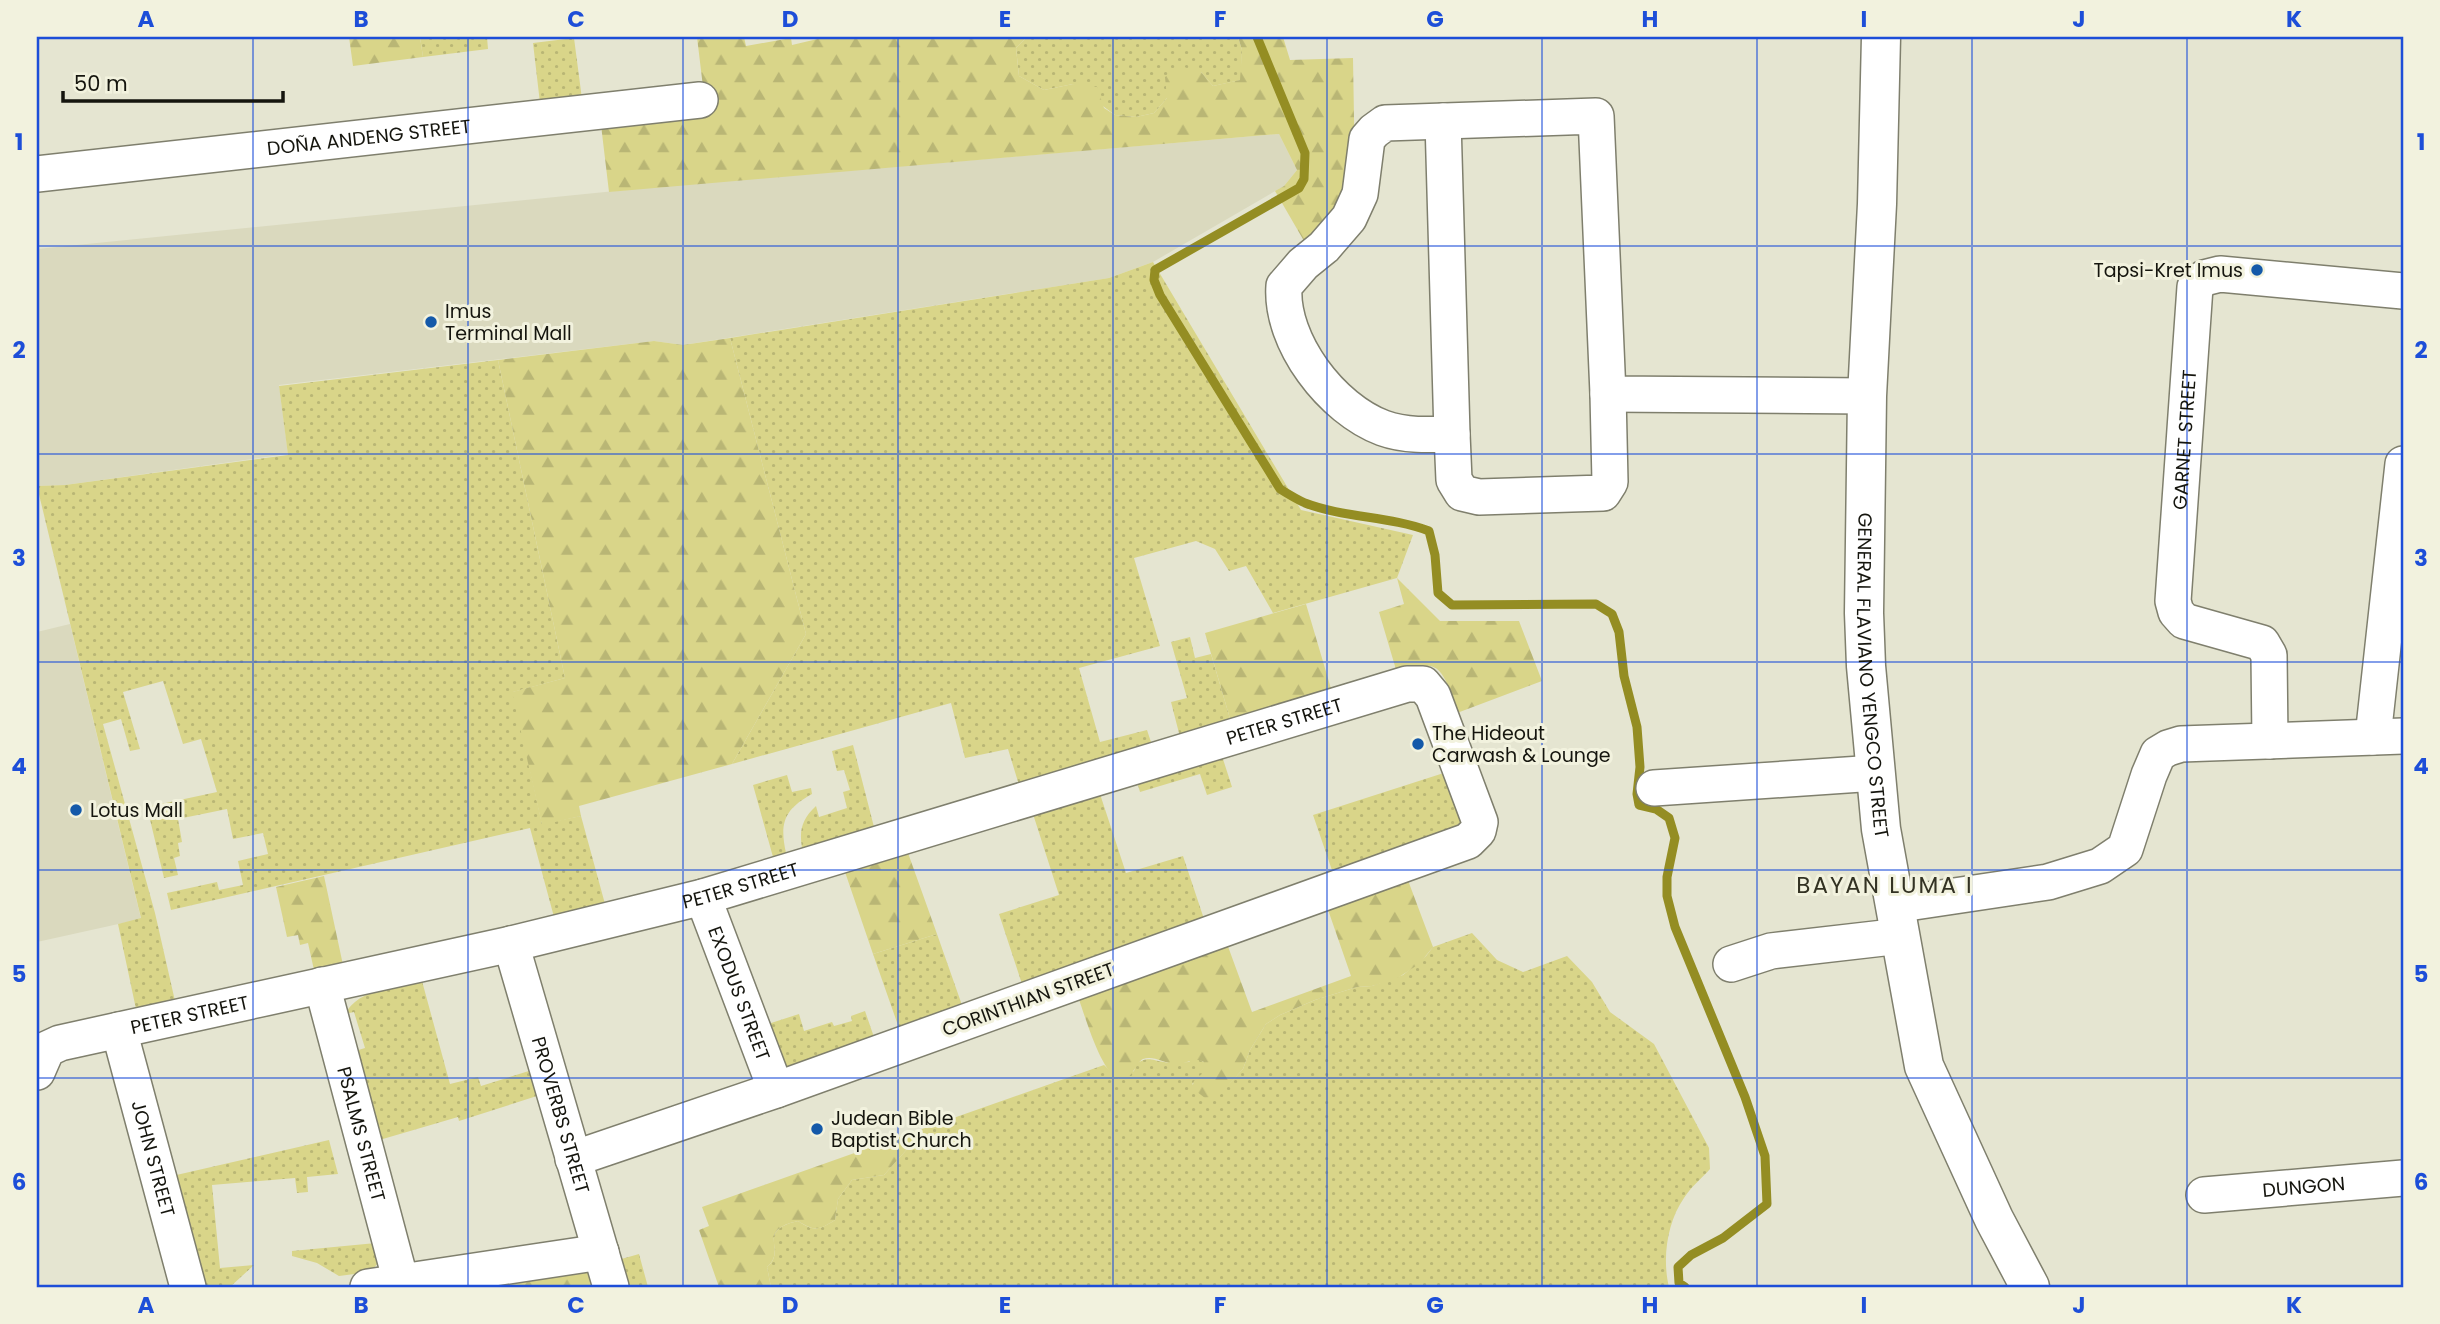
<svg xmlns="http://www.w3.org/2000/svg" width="2440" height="1324" font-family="Poppins,sans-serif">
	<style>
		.built { fill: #dad9be }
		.grass { fill: url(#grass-dots) }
		.forest { fill: url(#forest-firs) }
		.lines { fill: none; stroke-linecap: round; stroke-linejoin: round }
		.stream { stroke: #948d23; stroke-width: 9 }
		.minor-casing { stroke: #7f7f6d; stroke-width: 38 }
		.secondary-casing { stroke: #7f7f6d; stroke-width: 41 }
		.minor { stroke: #fff; stroke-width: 35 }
		.secondary { stroke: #fff; stroke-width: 38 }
		.grid { fill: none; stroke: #1d4ed8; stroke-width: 2; stroke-opacity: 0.55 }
		.poi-dot { fill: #1459a9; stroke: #f2f2de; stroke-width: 2.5 }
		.labels { text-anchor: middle; stroke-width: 6; stroke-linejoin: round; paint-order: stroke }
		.street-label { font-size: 19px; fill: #15150e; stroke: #f2f2de }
		.poi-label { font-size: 19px; fill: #15150e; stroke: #f2f2de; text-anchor: start }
		.quarter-label { font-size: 23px; letter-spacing: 2px; fill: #333223; stroke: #f2f2de }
		.neatline { fill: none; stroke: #1d4ed8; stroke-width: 2.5 }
		.grid-label { font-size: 23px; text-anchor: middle; font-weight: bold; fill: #1d4ed8 }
	</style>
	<defs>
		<pattern id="grass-dots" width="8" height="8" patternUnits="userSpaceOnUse" patternTransform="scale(1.75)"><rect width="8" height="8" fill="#d9d589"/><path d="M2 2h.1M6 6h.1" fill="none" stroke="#b9b675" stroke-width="1.8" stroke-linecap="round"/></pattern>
		<pattern id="forest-firs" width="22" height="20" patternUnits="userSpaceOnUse" patternTransform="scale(1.75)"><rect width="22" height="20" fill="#d9d589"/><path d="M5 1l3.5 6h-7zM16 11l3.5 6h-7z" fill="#b9b675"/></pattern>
	</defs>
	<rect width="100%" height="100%" fill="#e5e5d1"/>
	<path class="built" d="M 1279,134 L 1297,170 L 1284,186 L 1153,262 L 1109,278 L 683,345 L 654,341 L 279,385 L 288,454 L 65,485 L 37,486 L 37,249 L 645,188 Z
		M 70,624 L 141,919 L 37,942 L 37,632 Z"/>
	<path class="grass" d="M 420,37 L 487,37 L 488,49 L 423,57 Z
		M 1027,37 L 1238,37 L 1242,50 L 1241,80 L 1213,86 L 1201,72 L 1167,98 L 1154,113 L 1136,117 L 1115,115 L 1073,84 L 1044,90 L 1019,76 L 1016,48 Z
		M 574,38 L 582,99 L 540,103 L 533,43 Z
		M 1153,262 L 1301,510 L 1413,535 L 1397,578 L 1273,613 L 1246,566 L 1229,571 L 1215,549 L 1196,541 L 1134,558 L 1160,646 L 1079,668 L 1100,742 L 1147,730 L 1152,745 L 1019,785 L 1008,749 L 965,758 L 951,703 L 732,764 L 806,634 L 730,338 L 1109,278 Z
		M 498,360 L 565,678 L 513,692 L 542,824 L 581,816 L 605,904 L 554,917 L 530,828 L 171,910 L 167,893 L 217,882 L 219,890 L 243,885 L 238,861 L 268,854 L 263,833 L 233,839 L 227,809 L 178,819 L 182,842 L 178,843 L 180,856 L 174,858 L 178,875 L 164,878 L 147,807 L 217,792 L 201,739 L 183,744 L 163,681 L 123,692 L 140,749 L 130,751 L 121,719 L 103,724 L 155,913 L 175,1001 L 136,1009 L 118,924 L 141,918 L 37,486 L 65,485 L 288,455 L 279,386 Z
		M 1190,637 L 1195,658 L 1211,654 L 1231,722 L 1180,737 L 1171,702 L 1187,698 L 1171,642 Z
		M 853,745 L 874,827 L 802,848 C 799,830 802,819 816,806 L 819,817 L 847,808 L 843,792 L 850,790 L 844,770 L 837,771 L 832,751 Z
		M 1222,756 L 1232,787 L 1207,795 L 1200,774 L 1140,792 L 1137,782 Z
		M 1450,771 L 1466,826 L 1334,876 L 1313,815 Z
		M 787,775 L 792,792 L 811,788 L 812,794 C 785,809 779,822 786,853 L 773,857 L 753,785 Z
		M 1100,794 L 1126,873 L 1183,856 L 1205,922 L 1023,987 L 999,914 L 1059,895 L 1033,814 Z
		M 1472,933 L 1497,960 L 1523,972 L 1567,956 L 1592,982 L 1610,1012 L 1654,1044 L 1709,1148 L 1710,1169 C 1702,1178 1691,1187 1684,1198 C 1667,1222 1662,1259 1669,1287 L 771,1287 L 767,1267 C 788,1250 754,1231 798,1221 C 814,1232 819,1230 835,1220 L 838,1199 L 852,1180 L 884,1175 L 909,1147 L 920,1145 L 925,1128 L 1104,1065 L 1119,1079 L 1134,1071 L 1136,1064 C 1148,1056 1151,1060 1164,1062 C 1172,1064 1181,1062 1189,1062 L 1192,1059 L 1198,1059 L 1204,1062 L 1205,1073 L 1192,1084 L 1212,1097 L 1218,1096 L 1243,1069 L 1250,1050 L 1266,1024 L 1280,1015 L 1315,1000 L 1357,987 L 1372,986 L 1403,975 L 1426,956 L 1433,947 Z
		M 937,934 L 963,1008 L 900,1031 L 873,954 Z
		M 422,981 L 450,1084 L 478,1077 L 481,1086 L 532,1070 L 540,1095 L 459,1121 L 458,1117 L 376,1141 L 352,1052 L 365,1048 L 354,1012 L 345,1014 C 359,988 396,988 422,981 Z
		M 865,1011 L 875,1040 L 792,1069 L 783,1065 L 768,1024 L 799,1014 L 804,1031 L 832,1022 L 834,1026 L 852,1021 L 851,1016 Z
		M 329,1140 L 338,1174 L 307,1177 L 308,1192 L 297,1193 L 295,1178 L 212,1185 L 220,1268 L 254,1265 L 230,1287 L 204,1287 L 172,1176 Z
		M 376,1243 L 380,1261 L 370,1272 L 339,1276 L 317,1263 L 292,1256 L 292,1251 Z
		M 639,1254 L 648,1287 L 626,1287 L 618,1260 Z"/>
	<path class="forest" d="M 349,37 L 420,37 L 423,57 L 353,66 Z
		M 697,37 L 744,37 L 746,46 L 791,38 L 792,45 L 826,37 L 1027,37 L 1016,48 L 1019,76 L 1044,90 L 1073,84 L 1097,87 L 1104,108 L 1115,115 L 1136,117 L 1154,113 L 1167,98 L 1165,77 L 1180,66 L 1201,72 L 1213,86 L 1240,80 L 1242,50 L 1238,37 L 1283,37 L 1290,60 L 1353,58 L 1355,178 L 1311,253 L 1275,191 L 1284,186 L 1297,170 L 1279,134 L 609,192 L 601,125 L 706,112 Z
		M 730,338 L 806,634 L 732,764 L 579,806 L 581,816 L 542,825 L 512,692 L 565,678 L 498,360 L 654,341 L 683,345 Z
		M 1397,578 L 1440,621 L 1519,621 L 1542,681 L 1457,713 C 1451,698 1446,663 1425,666 C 1416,667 1406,671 1397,673 L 1379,612 L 1404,604 Z
		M 1306,604 L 1332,692 L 1231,722 L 1205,633 Z
		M 908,853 L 937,934 L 873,954 L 845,872 Z
		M 1406,875 L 1433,947 L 1419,964 L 1396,979 L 1372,986 L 1357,987 L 1315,1000 L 1280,1015 L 1266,1024 L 1250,1050 L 1243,1069 L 1218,1097 L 1205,1098 L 1192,1088 L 1194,1081 L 1204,1072 L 1204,1062 C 1193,1056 1187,1065 1174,1064 C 1164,1063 1153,1055 1143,1059 C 1135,1063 1132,1082 1120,1079 C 1101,1075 1084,1012 1077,994 L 1226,941 L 1252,1012 L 1351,976 L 1326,904 Z
		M 324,876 L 343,965 L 314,970 L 308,943 L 300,945 L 298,935 L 287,937 L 276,887 Z
		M 925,1128 L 923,1143 L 909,1147 L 884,1175 L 852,1180 L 838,1199 L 835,1220 C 819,1230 815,1232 798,1221 C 754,1231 788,1249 767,1267 L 771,1287 L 719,1287 L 699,1230 L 709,1226 L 702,1207 Z
		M 595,1271 L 599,1287 L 489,1287 Z"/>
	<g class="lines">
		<path class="stream" d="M 1257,37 L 1305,153 L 1304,179 L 1299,188 L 1155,270 L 1154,280 L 1160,295 L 1280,489 C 1288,494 1296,499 1305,503 C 1344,518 1389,516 1429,531 L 1435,555 L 1438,593 L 1452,605 L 1596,604 L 1612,614 L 1619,632 L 1624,676 L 1637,727 L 1640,767 L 1637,794 L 1639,805 L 1656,809 L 1669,818 L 1675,838 L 1667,877 L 1667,896 L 1675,927 L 1745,1097 L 1765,1156 L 1767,1204 L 1723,1238 L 1691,1255 L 1678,1267 L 1679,1283 L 1685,1287"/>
		<g class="minor-casing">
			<g id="minor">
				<path d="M 1443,121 L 1452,434 L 1454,480 L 1462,493 L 1479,497 L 1603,493 L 1610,482 L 1608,394"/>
				<path id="s1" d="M 37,174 L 700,100"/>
				<path d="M 1452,434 C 1429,435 1405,436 1383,428 C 1332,409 1280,342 1284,286 L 1303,264 L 1324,247 L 1349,218 L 1360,194 L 1367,139 L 1374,131 L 1385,123 L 1596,116 L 1608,394 L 1867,396"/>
				<path d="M 2373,737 L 2403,464"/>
				<path id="s2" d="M 2270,741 L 2269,655 L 2262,643 L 2184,621 L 2176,612 L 2173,601 L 2195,287 L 2204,278 L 2220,274 L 2403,291"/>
				<path d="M 1654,788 L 1876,773"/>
				<path id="s3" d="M 703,897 L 776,1090"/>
				<path d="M 1894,905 L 2048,882 L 2100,866 L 2125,849 L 2149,775 L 2158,754 L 2168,748 L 2181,744 L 2403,736"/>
				<path id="s4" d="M 511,944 L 611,1287"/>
				<path d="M 1731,964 L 1771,951 L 1901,936"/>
				<path id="s5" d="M 322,985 L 401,1282"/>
				<path id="s6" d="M 119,1030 L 188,1287"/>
				<path id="s7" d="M 37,1072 L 47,1049 L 60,1043 L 511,944 L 703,897 L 1407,684 L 1423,684 L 1433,696 L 1480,822 L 1478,831 L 1468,841 L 776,1090 L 573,1159"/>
				<path id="s8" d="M 2204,1195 L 2403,1178"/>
				<path d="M 368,1287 L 601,1252"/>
			</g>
		</g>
		<g class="secondary-casing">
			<g id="secondary">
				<path id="s9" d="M 1881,37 L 1877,204 L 1867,396 L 1864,613 L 1866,666 L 1881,829 L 1924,1066 L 1994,1219 L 2030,1287"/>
			</g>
		</g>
		<use href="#minor" class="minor"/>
		<use href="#secondary" class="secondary"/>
	</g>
	<path class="grid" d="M 253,37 L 253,1287M 468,37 L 468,1287M 683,37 L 683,1287M 898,37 L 898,1287M 1113,37 L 1113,1287M 1327,37 L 1327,1287M 1542,37 L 1542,1287M 1757,37 L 1757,1287M 1972,37 L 1972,1287M 2187,37 L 2187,1287M 37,246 L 2403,246M 37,454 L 2403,454M 37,662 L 2403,662M 37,870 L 2403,870M 37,1078 L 2403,1078"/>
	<g class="poi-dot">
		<circle cx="2257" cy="270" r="7"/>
		<circle cx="431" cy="322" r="7"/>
		<circle cx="1418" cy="744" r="7"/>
		<circle cx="76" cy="810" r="7"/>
		<circle cx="817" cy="1129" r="7"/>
	</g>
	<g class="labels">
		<g class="street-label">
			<text dy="7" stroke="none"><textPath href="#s1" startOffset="334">DOÑA ANDENG STREET</textPath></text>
			<text dy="7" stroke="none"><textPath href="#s2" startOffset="366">GARNET STREET</textPath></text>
			<text dy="7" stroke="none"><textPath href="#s9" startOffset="639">GENERAL FLAVIANO YENGCO STREET</textPath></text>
			<text dy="7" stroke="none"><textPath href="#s7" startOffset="1306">PETER STREET</textPath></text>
			<text dy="7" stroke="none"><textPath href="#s7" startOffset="738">PETER STREET</textPath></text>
			<text dy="7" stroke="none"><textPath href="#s3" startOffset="103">EXODUS STREET</textPath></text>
			<text transform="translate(1028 999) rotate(-20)" y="7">CORINTHIAN STREET</text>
			<text dy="7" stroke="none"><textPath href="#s7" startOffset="172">PETER STREET</textPath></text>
			<text dy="7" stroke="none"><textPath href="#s4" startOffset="178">PROVERBS STREET</textPath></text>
			<text dy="7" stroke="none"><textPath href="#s5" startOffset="154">PSALMS STREET</textPath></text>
			<text dy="7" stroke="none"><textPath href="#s6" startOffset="133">JOHN STREET</textPath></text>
			<text dy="7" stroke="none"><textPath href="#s8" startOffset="100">DUNGON</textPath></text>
		</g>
		<g class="poi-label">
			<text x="2243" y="277" text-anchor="end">Tapsi-Kret Imus</text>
			<text x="445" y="318">Imus<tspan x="445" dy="22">Terminal Mall</tspan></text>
			<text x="1432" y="740">The Hideout<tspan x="1432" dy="22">Carwash &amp; Lounge</tspan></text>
			<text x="90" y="817">Lotus Mall</text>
			<text x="831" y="1125">Judean Bible<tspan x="831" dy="22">Baptist Church</tspan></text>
		</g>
		<g class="quarter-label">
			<text x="1885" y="893">BAYAN LUMA I</text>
		</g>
	</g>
	<rect width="2440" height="1324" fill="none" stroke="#f2f2de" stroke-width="77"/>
	<path d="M63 91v10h220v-10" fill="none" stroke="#15150e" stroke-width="3.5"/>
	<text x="74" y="91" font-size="21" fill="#15150e" stroke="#f2f2de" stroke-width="5" paint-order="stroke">50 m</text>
	<rect x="38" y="38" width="2364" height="1248" class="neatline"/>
	<g class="grid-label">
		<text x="146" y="27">A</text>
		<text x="361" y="27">B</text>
		<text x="576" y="27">C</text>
		<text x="790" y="27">D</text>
		<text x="1005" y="27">E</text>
		<text x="1220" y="27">F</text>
		<text x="1435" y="27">G</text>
		<text x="1650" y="27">H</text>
		<text x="1864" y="27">I</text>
		<text x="2079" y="27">J</text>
		<text x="2294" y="27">K</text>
		<text x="19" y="150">1</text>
		<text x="2421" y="150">1</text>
		<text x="19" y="358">2</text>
		<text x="2421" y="358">2</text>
		<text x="19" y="566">3</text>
		<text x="2421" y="566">3</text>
		<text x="19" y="774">4</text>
		<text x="2421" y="774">4</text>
		<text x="19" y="982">5</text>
		<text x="2421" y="982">5</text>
		<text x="19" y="1190">6</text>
		<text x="2421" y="1190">6</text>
		<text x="146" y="1313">A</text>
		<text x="361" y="1313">B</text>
		<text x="576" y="1313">C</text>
		<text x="790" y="1313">D</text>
		<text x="1005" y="1313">E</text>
		<text x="1220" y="1313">F</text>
		<text x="1435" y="1313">G</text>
		<text x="1650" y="1313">H</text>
		<text x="1864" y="1313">I</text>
		<text x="2079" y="1313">J</text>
		<text x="2294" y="1313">K</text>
	</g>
</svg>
